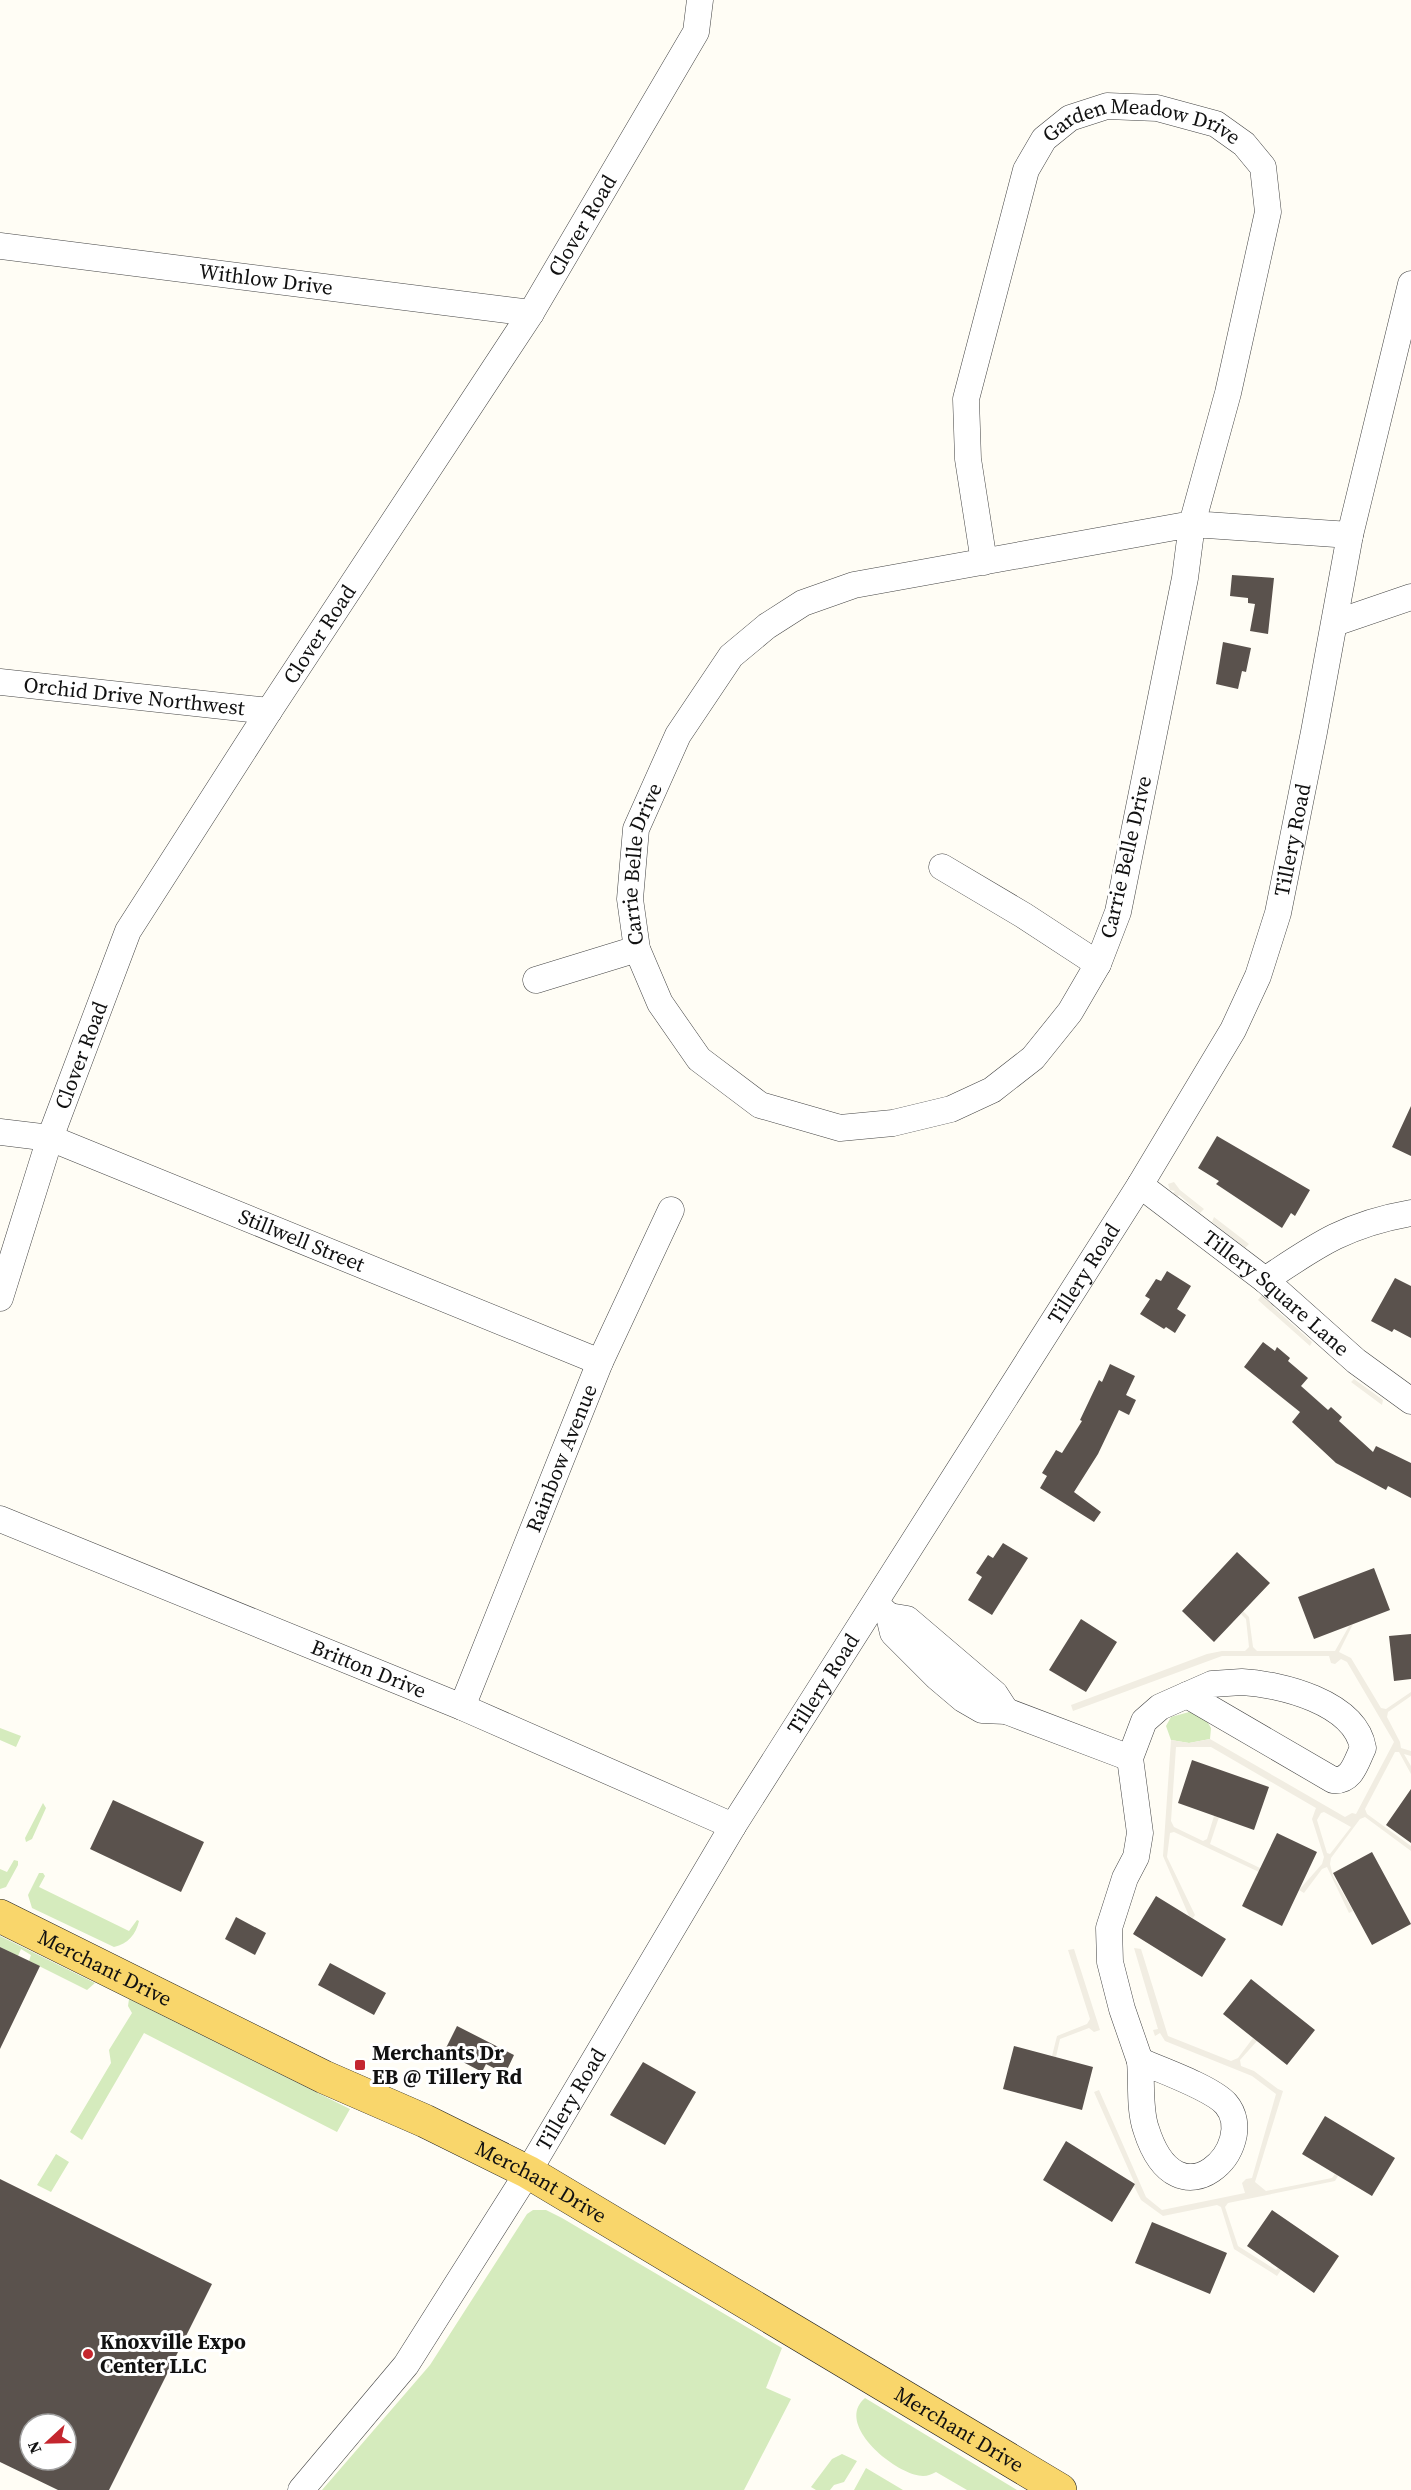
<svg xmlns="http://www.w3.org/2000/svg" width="1411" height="2490" font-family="'Source Serif 4',serif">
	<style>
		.green { fill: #d5ebbd }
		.plaza { fill: #f1ede2; fill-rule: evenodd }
		.building { fill: #5a524d; fill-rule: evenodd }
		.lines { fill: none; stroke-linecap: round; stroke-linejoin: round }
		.minor-casing { stroke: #444; stroke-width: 27 }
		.major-casing { stroke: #222; stroke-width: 34 }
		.minor { stroke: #fff; stroke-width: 26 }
		.major { stroke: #f9d66b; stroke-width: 33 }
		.poi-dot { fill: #c4262e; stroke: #fff; stroke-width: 2 }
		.labels { text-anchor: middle; stroke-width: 6; stroke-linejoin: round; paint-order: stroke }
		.street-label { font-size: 21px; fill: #111; stroke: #fff }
		.poi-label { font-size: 21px; font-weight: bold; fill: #111; stroke: #fff; text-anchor: start }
	</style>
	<rect width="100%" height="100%" fill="#fffdf5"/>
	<path class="green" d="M 1200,1709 L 1211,1728 L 1210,1739 L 1189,1743 L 1171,1740 L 1166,1726 L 1171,1717 Z
		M 0,1728 L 21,1736 L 16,1747 L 0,1740 Z
		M 43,1803 L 46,1808 L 32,1839 L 26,1842 L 25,1838 Z
		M 14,1860 L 18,1861 L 18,1865 L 6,1887 L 0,1889 L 0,1869 L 7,1872 Z
		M 39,1873 L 43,1873 L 45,1876 L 39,1887 L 129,1931 L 137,1920 L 139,1921 C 136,1934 128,1944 114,1947 L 32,1908 L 28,1895 Z
		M 0,1936 L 95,1983 L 87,1990 L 29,1961 L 31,1955 L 21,1949 L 18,1956 L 0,1947 Z
		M 129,1999 L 350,2109 L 337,2132 L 144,2033 L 82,2140 L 70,2132 L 111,2063 L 109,2050 L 132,2013 L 128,2006 Z
		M 56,2154 L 69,2162 L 51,2192 L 37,2185 Z
		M 533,2210 L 546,2210 L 562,2218 L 782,2348 L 766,2388 L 791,2399 L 744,2490 L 322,2490 L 430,2365 L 527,2214 Z
		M 865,2398 L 1017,2490 L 967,2490 L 936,2472 C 932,2474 928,2476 923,2476 C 898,2476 833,2425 865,2398 Z
		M 842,2454 L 857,2461 L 844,2482 L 834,2485 L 830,2490 L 816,2490 L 811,2487 L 832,2459 Z
		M 866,2468 L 903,2490 L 854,2490 Z"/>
	<path class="plaza" d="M 1174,1182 L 1180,1190 L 1204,1209 L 1200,1213 L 1179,1195 L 1177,1197 L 1173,1193 L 1175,1191 L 1170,1190 L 1168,1184 Z
		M 1214,1217 L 1249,1244 L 1245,1248 L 1212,1222 Z
		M 1262,1295 L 1267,1298 L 1266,1300 L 1275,1304 L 1273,1307 L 1312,1342 L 1310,1346 L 1258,1300 Z
		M 1354,1379 L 1383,1400 L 1382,1405 L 1351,1382 Z
		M 1243,1611 L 1249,1617 L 1253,1647 L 1257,1651 L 1335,1651 L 1349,1626 L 1353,1624 L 1339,1652 L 1351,1658 L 1381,1708 L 1386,1709 L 1411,1692 L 1411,1696 L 1388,1712 L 1387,1717 L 1400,1742 L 1401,1748 L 1411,1751 L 1411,1756 L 1404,1754 L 1411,1766 L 1411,1774 L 1399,1752 L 1395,1752 L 1365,1809 L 1367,1814 L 1411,1846 L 1411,1851 L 1365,1817 L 1360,1819 L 1331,1858 L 1330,1864 L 1333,1876 L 1353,1911 L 1349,1913 L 1327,1867 L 1322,1869 L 1304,1893 L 1299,1890 L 1322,1864 L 1324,1857 L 1312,1819 L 1316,1808 L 1211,1747 L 1176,1747 L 1171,1821 L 1174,1827 L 1203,1841 L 1207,1839 L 1214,1816 L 1219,1817 L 1210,1844 L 1260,1868 L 1259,1872 L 1174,1832 L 1170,1833 L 1167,1857 L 1195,1915 L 1193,1918 L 1189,1916 L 1163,1856 L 1171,1740 L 1189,1743 L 1210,1739 L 1345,1817 L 1352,1813 L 1356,1814 L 1394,1742 L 1347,1662 L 1341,1659 L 1335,1664 L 1331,1663 L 1329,1656 L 1222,1656 L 1073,1711 L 1071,1705 L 1207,1654 L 1222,1651 L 1245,1651 L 1249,1647 L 1246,1619 L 1241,1614 ZM 1324,1812 L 1351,1827 L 1330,1854 L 1327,1853 L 1317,1820 L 1321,1813 Z
		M 1134,1948 L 1141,1949 L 1168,2036 L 1231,2061 L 1238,2058 L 1253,2038 L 1257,2041 L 1240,2060 L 1241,2066 L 1254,2071 L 1278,2089 L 1283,2091 L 1255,2182 L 1266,2191 L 1332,2178 L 1335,2174 L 1338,2176 L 1335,2181 L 1228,2203 L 1225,2207 L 1238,2246 L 1276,2270 L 1278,2268 L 1281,2270 L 1277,2276 L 1234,2249 L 1221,2207 L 1217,2205 L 1163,2216 L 1141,2200 L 1134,2186 L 1135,2184 L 1094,2092 L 1099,2090 L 1146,2197 L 1162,2210 L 1245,2193 L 1242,2183 L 1246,2179 L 1252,2178 L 1276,2094 L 1252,2076 L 1165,2041 L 1160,2033 L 1155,2036 L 1153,2030 L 1158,2029 Z
		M 1074,1949 L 1100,2030 L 1094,2032 L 1089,2028 L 1060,2039 L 1056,2057 L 1052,2056 L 1057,2036 L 1087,2024 L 1090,2019 L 1068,1950 Z"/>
	<path class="building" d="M 1232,575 L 1274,578 L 1268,634 L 1250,631 L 1255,604 L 1248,603 L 1248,598 L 1230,596 Z
		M 1223,642 L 1251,648 L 1246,672 L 1242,671 L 1238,689 L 1216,684 Z
		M 1411,1106 L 1411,1156 L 1392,1147 Z
		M 1217,1136 L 1310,1190 L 1295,1216 L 1291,1213 L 1282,1228 L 1216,1184 L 1219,1181 L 1198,1168 Z
		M 1167,1271 L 1191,1286 L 1177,1309 L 1186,1315 L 1175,1333 L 1166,1327 L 1164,1329 L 1140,1314 L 1150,1299 L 1145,1296 L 1156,1279 L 1161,1281 Z
		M 1395,1278 L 1411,1286 L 1411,1338 L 1394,1329 L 1392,1332 L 1371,1321 Z
		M 1263,1342 L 1275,1351 L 1277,1347 L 1290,1358 L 1288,1361 L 1308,1378 L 1301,1386 L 1328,1410 L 1331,1407 L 1342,1417 L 1339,1421 L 1373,1452 L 1376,1446 L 1411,1463 L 1411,1498 L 1388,1486 L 1386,1490 L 1336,1463 L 1292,1422 L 1300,1412 L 1244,1367 Z
		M 1110,1364 L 1135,1376 L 1126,1395 L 1136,1400 L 1129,1415 L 1119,1410 L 1098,1454 L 1074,1492 L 1101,1512 L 1094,1522 L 1040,1488 L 1047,1476 L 1042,1473 L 1056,1450 L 1062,1453 L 1082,1421 L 1080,1420 L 1099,1380 L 1102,1382 Z
		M 1003,1543 L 1028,1558 L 992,1615 L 968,1600 L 982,1577 L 976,1573 L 988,1555 L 993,1558 Z
		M 1237,1552 L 1270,1583 L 1214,1642 L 1182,1611 Z
		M 1374,1568 L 1390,1610 L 1314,1639 L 1298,1597 Z
		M 1081,1619 L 1117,1642 L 1086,1692 L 1049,1670 Z
		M 1411,1634 L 1411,1679 L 1394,1681 L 1389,1636 Z
		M 1192,1760 L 1269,1787 L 1254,1830 L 1178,1803 Z
		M 1411,1789 L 1411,1843 L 1386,1825 Z
		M 113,1800 L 204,1842 L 181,1892 L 90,1849 Z
		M 1277,1833 L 1317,1852 L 1282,1926 L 1242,1906 Z
		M 1372,1852 L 1411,1924 L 1372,1945 L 1333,1873 Z
		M 1156,1896 L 1226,1939 L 1202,1977 L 1133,1934 Z
		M 236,1917 L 266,1933 L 255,1955 L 225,1939 Z
		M 0,1947 L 40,1966 L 0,2049 Z
		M 330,1963 L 386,1993 L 374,2015 L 318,1985 Z
		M 1251,1979 L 1315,2030 L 1287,2065 L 1223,2014 Z
		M 457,2026 L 514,2055 L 505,2074 L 486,2064 L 482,2072 L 444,2052 Z
		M 1014,2046 L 1093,2067 L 1082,2110 L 1003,2089 Z
		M 643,2062 L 696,2092 L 665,2145 L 610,2115 Z
		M 1325,2116 L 1395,2158 L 1372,2196 L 1302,2154 Z
		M 1066,2141 L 1135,2184 L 1112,2222 L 1043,2180 Z
		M 0,2179 L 212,2284 L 109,2490 L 58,2490 L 0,2462 ZM 30,2424 L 66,2424 L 66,2460 L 30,2460 Z
		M 1272,2210 L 1339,2256 L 1314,2293 L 1247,2246 Z
		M 1152,2222 L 1227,2253 L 1210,2294 L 1135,2263 Z"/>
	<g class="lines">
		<g class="minor-casing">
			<g id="minor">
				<path id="s1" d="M 0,246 L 531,313"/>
				<path id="s2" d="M 984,562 L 968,459 L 966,399 L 1026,170 L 1044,139 L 1070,118 L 1107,106 L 1157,108 L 1216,124 L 1244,144 L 1263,167 L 1268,212 L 1228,393 L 1192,524 L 1185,578 L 1118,912 L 1098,964 L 1070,1012 L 1033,1058 L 992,1090 L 951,1109 L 893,1123 L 840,1128 L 760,1105 L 699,1059 L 660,1003 L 637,949 L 630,899 L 636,829 L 678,735 L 731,656 L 767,626 L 803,603 L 854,585 L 1192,524 L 1350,535"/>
				<path d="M 1335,623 L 1411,597"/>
				<path id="s3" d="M 0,682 L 269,711"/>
				<path d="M 942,867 L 1023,915 L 1098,964"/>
				<path d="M 536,980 L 637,949"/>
				<path id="s4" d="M 0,1132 L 50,1138 L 600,1362"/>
				<path id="s5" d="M 1140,1185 L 1265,1280 L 1356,1361 L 1411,1401"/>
				<path d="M 1265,1280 C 1317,1245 1347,1224 1411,1213"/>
				<path id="s6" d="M 0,1298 L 50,1138 L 128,931 L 269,711 L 531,313 L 696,32 L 700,0"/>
				<path id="s7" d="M 0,1519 L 462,1707 L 733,1826"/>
				<path d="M 876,1604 L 889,1616 L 893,1633 L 937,1677 L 963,1699 L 982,1710 L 1006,1711 L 1130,1758"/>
				<path d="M 889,1616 L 907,1619 L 995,1694 L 1006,1711"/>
				<path d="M 1242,1682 C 1280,1684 1355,1702 1363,1748 C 1356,1762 1352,1782 1333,1780 L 1187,1695 L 1212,1684 Z"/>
				<path id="s8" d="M 462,1707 L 600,1362 L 671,1210"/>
				<path d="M 1140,2061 L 1122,2009 L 1110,1962 L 1109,1928 L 1125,1878 L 1136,1857 L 1140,1833 L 1130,1758 L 1144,1721 L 1160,1707 L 1187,1695"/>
				<path d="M 1140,2061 C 1161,2070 1212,2088 1226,2104 C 1261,2145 1178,2231 1146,2129 C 1139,2109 1142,2082 1140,2061 Z"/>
				<path id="s9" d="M 301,2490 L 406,2365 L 454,2289 L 528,2172 L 733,1826 L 1140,1185 L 1233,1030 L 1258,976 L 1278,913 L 1314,732 L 1350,535 L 1411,284"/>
			</g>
		</g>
		<g class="major-casing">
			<g id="major">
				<path id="s10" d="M 0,1916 L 324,2077 L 425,2121 L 528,2172 L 1060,2490"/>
			</g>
		</g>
		<use href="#minor" class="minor"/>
		<use href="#major" class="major"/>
	</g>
	<g class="poi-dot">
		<rect x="354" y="2059" width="12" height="12" rx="3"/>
		<circle cx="88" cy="2354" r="6"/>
	</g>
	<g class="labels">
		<g class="street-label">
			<text dy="7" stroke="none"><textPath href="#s2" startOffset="543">Garden Meadow Drive</textPath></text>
			<text dy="7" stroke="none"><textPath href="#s6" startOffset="1228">Clover Road</textPath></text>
			<text dy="7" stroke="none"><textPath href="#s1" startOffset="268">Withlow Drive</textPath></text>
			<text dy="7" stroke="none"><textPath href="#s6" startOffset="742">Clover Road</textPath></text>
			<text dy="7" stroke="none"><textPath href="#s3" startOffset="135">Orchid Drive Northwest</textPath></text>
			<text dy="7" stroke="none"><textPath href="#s9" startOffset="1934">Tillery Road</textPath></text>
			<text transform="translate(1126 857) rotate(-77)" y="7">Carrie Belle Drive</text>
			<text dy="7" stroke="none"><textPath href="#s2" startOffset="2200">Carrie Belle Drive</textPath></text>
			<text dy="7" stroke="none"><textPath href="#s6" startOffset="256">Clover Road</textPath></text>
			<text dy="7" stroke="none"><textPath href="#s4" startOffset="322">Stillwell Street</textPath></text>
			<text dy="7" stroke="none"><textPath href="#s9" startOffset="1448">Tillery Road</textPath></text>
			<text dy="7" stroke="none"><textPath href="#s5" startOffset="174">Tillery Square Lane</textPath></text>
			<text dy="7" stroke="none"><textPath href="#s8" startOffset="268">Rainbow Avenue</textPath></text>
			<text dy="7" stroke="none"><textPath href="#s7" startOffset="398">Britton Drive</textPath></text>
			<text dy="7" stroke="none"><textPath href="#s9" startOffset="962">Tillery Road</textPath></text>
			<text dy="7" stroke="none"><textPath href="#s10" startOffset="117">Merchant Drive</textPath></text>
			<text dy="7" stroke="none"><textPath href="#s9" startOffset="476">Tillery Road</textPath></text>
			<text dy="7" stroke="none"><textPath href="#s10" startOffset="603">Merchant Drive</textPath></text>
			<text dy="7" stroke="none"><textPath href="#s10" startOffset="1089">Merchant Drive</textPath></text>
		</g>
		<g class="poi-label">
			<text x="372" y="2060">Merchants Dr<tspan x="372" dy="24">EB @ Tillery Rd</tspan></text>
			<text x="100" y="2349">Knoxville Expo<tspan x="100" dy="24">Center LLC</tspan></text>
		</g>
	</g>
	<g transform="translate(48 2442) rotate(248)"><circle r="28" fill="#ffffff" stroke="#a0a0a0" stroke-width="1.5"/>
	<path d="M0-4.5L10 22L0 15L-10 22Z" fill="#c4262e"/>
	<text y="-9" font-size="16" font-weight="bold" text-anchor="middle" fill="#111111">N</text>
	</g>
</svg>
